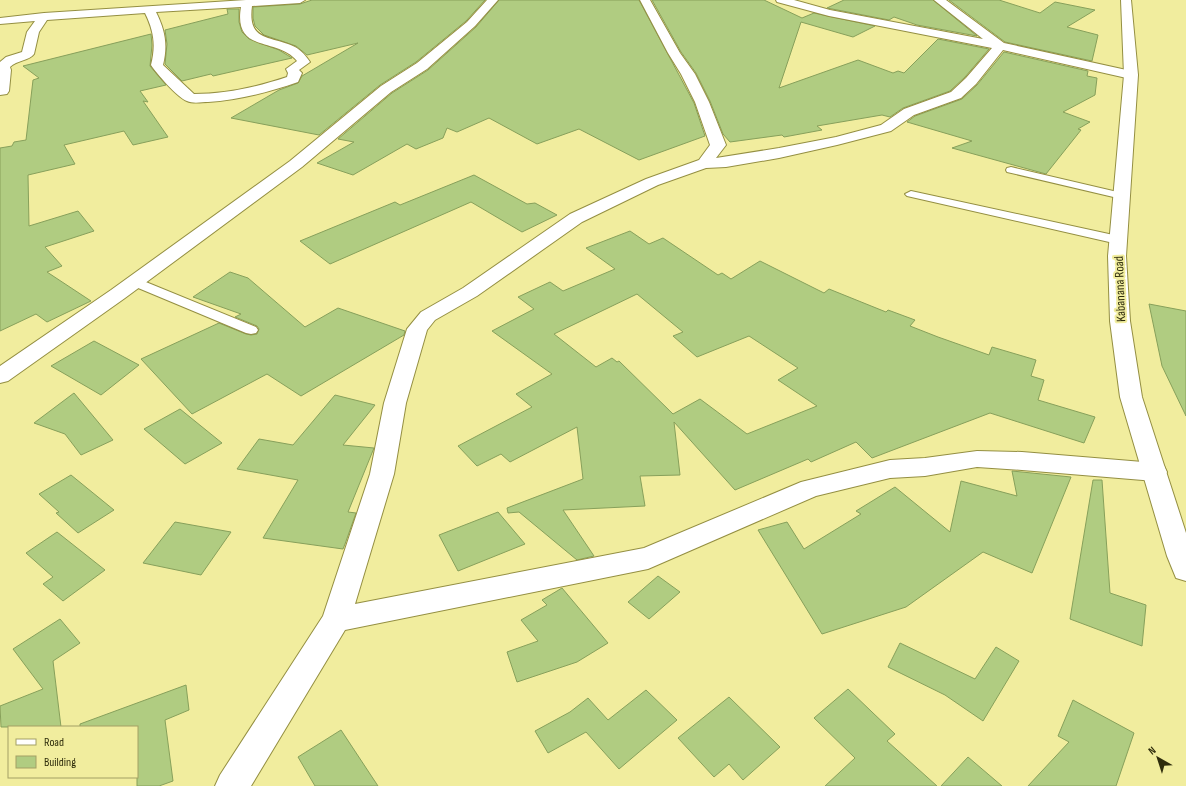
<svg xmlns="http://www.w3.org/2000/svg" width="1186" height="786" font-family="'Sofia Sans Condensed',sans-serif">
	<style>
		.building { fill: #b0cc81; stroke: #87a05b; fill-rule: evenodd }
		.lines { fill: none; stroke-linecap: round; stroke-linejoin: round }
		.service-casing { stroke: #948f42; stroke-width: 2 }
		.minor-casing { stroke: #948f42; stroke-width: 2 }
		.tertiary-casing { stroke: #948f42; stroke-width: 2 }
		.service { fill: #fff; fill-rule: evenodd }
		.minor { fill: #fff; fill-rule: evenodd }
		.tertiary { fill: #fff; fill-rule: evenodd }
		.labels { text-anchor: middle; stroke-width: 4; stroke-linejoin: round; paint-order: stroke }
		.street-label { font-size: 13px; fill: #2f2d0c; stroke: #f1ed9e }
	</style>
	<rect width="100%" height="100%" fill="#f1ed9e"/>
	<path class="building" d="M 312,0 L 485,0 L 466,21 L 416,62 L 380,85 L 319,135 L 231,118 L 279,90 L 298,83 L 302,76 L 358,43 L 307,55 L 296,46 L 264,35 L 255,26 L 253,18 L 253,7 L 300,4 Z
		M 499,0 L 639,0 L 694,103 L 705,136 L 639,160 L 579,129 L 537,144 L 489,118 L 457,132 L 447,128 L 443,138 L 416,149 L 407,144 L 353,175 L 317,163 L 354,142 L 338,139 L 392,93 L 428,70 L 476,27 Z
		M 652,0 L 764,0 L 802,18 L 814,13 L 875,26 L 853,37 L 801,22 L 779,88 L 858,60 L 893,73 L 898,71 L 904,73 L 938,39 L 989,49 L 965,77 L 950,91 L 903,108 L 890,117 L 882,115 L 817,126 L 822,130 L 784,137 L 782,135 L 730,142 L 723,134 L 710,101 L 696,73 L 681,52 Z
		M 844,0 L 933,0 L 977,36 L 917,25 L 894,17 L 889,20 L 827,8 Z
		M 949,0 L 999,0 L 1040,13 L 1055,2 L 1095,10 L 1067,27 L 1098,35 L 1092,61 L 1005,42 Z
		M 227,9 L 239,9 L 239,22 L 242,32 L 249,39 L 279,50 L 292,58 L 213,76 L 211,74 L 182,81 L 165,64 L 167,44 L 165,30 L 228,14 Z
		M 151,34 L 152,45 L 150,66 L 166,85 L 140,91 L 148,102 L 143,101 L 168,137 L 133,145 L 124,131 L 64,145 L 75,164 L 28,175 L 29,226 L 78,211 L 94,231 L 45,247 L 62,266 L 47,272 L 91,301 L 47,322 L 36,314 L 0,331 L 0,148 L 12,146 L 14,142 L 26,140 L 33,80 L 39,78 L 23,66 Z
		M 1004,52 L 1088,71 L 1087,76 L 1097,78 L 1095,95 L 1063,112 L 1090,122 L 1078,129 L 1081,130 L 1046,174 L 952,148 L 972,141 L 907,122 L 915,116 L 962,99 L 977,85 Z
		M 474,175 L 527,204 L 535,203 L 557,215 L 522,232 L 471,202 L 330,264 L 300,241 L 395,202 L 400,205 Z
		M 630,231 L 649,244 L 663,238 L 718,275 L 722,273 L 731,279 L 760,261 L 824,293 L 829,289 L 886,312 L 888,310 L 915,320 L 910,326 L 938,337 L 989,355 L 992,347 L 1036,360 L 1031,376 L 1044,380 L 1038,400 L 1095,417 L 1084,443 L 990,413 L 872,458 L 856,442 L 811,462 L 808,459 L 735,490 L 674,422 L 680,475 L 640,476 L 645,506 L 563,510 L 594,556 L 577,560 L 519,512 L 508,513 L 507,508 L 583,479 L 577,427 L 510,462 L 501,454 L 477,466 L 458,446 L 532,407 L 516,394 L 552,374 L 492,331 L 534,309 L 518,297 L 550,282 L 563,291 L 615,269 L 586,248 ZM 637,294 L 683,332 L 673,336 L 697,357 L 749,336 L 798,368 L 778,380 L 817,406 L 747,434 L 700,399 L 673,414 L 619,361 L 617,362 L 612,358 L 596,367 L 554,334 Z
		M 230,272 L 248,278 L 305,327 L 338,308 L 405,331 L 404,335 L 301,396 L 267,374 L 192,414 L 141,359 L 219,323 L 246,334 L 251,335 L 257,334 L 259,329 L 257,326 L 235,317 L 241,314 L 193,297 Z
		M 1149,304 L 1186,311 L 1186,416 L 1162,366 Z
		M 94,341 L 139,365 L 101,395 L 51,366 Z
		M 74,393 L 113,440 L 81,455 L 65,434 L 34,423 Z
		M 335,395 L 375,405 L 343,445 L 374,448 L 348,512 L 356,513 L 345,544 L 343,549 L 263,538 L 298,480 L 237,469 L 259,439 L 293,445 Z
		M 180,409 L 222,443 L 185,464 L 144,429 Z
		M 1012,471 L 1071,477 L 1032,573 L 983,552 L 906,607 L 822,634 L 758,530 L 787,522 L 804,549 L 861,514 L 856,511 L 895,487 L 950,532 L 961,481 L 1017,496 Z
		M 71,475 L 114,510 L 78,533 L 56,513 L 59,512 L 39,494 Z
		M 1093,480 L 1102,480 L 1110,593 L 1146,605 L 1142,646 L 1070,619 Z
		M 498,512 L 525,544 L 458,571 L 439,535 Z
		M 175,522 L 231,532 L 201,575 L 143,563 Z
		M 57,532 L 105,570 L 63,601 L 43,584 L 53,577 L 26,553 Z
		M 658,576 L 680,592 L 649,619 L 628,602 Z
		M 562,588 L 608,643 L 577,662 L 517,682 L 507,652 L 538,641 L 521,620 L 547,605 L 542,600 Z
		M 60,619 L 80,643 L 53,661 L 61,727 L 1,727 L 0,706 L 43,689 L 13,649 Z
		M 900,643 L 975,679 L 996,647 L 1019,661 L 983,721 L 945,695 L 888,667 Z
		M 186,685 L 189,710 L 165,720 L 173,781 L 159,786 L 137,786 L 137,727 L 80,727 L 80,724 Z
		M 848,689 L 895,734 L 887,741 L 937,786 L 825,786 L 855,758 L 814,718 Z
		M 646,690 L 677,720 L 619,769 L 586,732 L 548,753 L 535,731 L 570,712 L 588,698 L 608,720 Z
		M 729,697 L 780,747 L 743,780 L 729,764 L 714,777 L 678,738 Z
		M 1073,700 L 1134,733 L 1116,786 L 1028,786 L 1069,742 L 1058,736 Z
		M 341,730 L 378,786 L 315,786 L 298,757 Z
		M 968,757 L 1002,786 L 941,786 Z"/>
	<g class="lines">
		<g class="service-casing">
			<path id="service" d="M 1011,167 L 1126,194 L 1128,196 L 1122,199 L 1007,172 L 1006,170 L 1007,168 Z
				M 911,191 L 1118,236 L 1122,237 L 1124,240 L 1122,243 L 1118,244 L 907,196 L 905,194 Z
				M 136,278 L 256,327 L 258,330 L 256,333 L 251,334 L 246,333 L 131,285 L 130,282 L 131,279 Z"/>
		</g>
		<g class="minor-casing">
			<path id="minor" d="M 246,0 L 305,0 L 300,3 L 252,6 C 247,43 272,35 295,47 C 302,51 306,56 310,62 L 299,70 L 302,73 L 298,82 C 269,92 239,100 208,102 C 202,102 193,104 187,101 C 178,98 156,73 151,65 C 156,46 154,31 145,13 L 47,20 L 39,32 L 34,54 C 29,61 17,60 10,67 L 11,70 L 9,91 L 7,94 L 0,95 L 0,62 L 6,57 L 22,52 L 27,32 L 35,21 L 0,24 L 0,18 L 44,13 ZM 241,7 C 233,54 278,37 297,61 L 286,69 L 288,73 L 287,77 C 257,87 226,94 194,94 L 163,65 C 168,45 165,30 156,12 Z
				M 487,0 L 498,0 L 475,26 L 427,69 L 391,92 L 302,167 L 125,298 L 8,381 L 0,383 L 0,366 L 111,290 L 290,161 L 381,86 L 417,63 L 467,22 Z
				M 640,0 L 650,0 L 680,53 L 695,74 L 709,102 L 726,145 L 716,158 L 779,148 L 836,137 L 881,125 L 904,109 L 951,92 L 966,78 L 992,48 L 829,16 L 777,2 L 776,0 L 794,0 L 830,10 L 983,39 L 934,0 L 946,0 L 1004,43 L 1131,71 L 1136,72 L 1138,75 L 1136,78 L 1131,79 L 1003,50 L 976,84 L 961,98 L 914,115 L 891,131 L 837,145 L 779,158 L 726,167 L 706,168 L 658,185 L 582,222 L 477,296 L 435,320 L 427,330 L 406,403 L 394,474 L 355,604 L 644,548 L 801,482 L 890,460 L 925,458 L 977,451 L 1022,452 L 1155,463 L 1164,466 L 1167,472 L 1164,478 L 1155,481 L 1022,470 L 977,467 L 925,476 L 890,478 L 816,496 L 648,569 L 345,630 L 251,786 L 215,786 L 220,775 L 323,616 L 370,474 L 384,403 L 407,329 L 421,312 L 463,288 L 570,214 L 646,179 L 699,160 L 710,145 L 695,102 L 681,74 L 668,53 Z"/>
		</g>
		<g class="tertiary-casing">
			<path id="tertiary" d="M 1121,0 L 1131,0 L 1138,75 L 1126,256 L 1130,321 L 1142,397 L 1186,533 L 1186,581 L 1176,578 L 1167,556 L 1120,397 L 1110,321 L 1108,256 L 1124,75 Z"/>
		</g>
		<use href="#service" class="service"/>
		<use href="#minor" class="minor"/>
		<use href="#tertiary" class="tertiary"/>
	</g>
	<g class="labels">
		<g class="street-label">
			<text transform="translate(1119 289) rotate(-92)" y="5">Kabanana Road</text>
		</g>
	</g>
	<rect x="8" y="726" width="130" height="52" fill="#f1ed9e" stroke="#a3a064"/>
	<rect x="16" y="739" width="20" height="6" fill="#ffffff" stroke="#a3a064"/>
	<text x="44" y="746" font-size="12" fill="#2f2d0c">Road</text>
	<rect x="16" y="756" width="20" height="12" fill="#b0cc81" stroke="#a3a064"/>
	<text x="44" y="766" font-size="12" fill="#2f2d0c">Building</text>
	<g transform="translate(1158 758) rotate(321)" stroke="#f1ed9e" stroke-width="3" paint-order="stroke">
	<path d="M0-3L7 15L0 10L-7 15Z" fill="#2f2d0c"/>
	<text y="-6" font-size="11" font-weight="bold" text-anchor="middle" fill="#2f2d0c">N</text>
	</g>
</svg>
